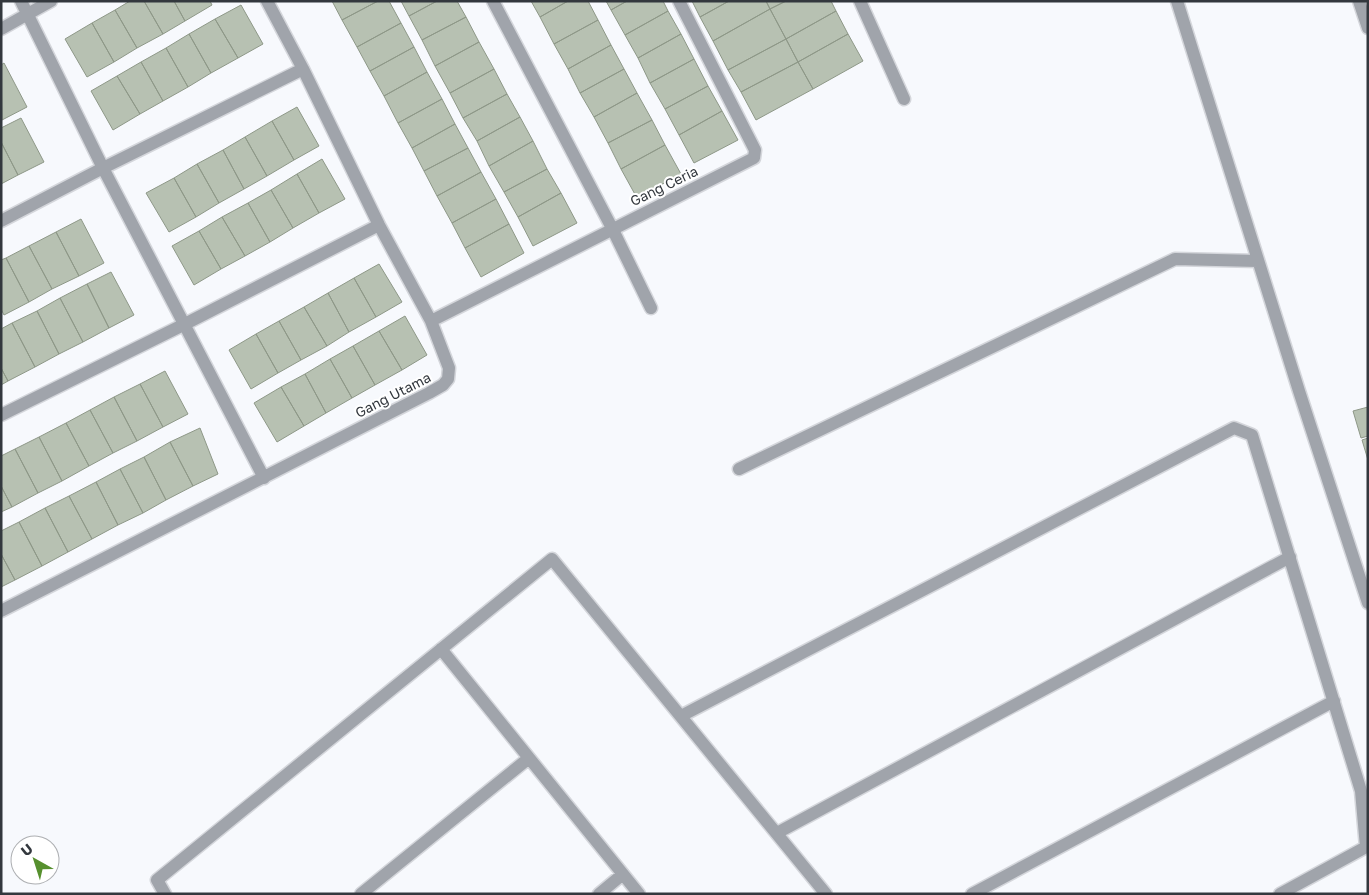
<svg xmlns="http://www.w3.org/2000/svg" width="1369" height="895" font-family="'Golos Text',sans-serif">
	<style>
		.building { fill: #b7c1b2; stroke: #8e9888 }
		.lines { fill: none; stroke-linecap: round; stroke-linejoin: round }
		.minor-casing { stroke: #d4d6db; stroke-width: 15 }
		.minor { stroke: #a0a4ab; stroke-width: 12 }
		.labels { text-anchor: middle; stroke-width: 4; stroke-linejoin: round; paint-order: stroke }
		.street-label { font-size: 14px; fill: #33383e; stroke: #fff }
	</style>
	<rect width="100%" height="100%" fill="#f7f9fd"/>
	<path class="building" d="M 130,1 L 144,1 L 163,34 L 137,48 L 115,10 Z
		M 144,1 L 174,1 L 185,21 L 163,34 Z
		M 174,1 L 210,1 L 212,5 L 185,21 Z
		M 332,1 L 378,1 L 342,20 Z
		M 378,1 L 389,1 L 401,23 L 357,47 L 342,20 Z
		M 401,1 L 437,1 L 409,16 Z
		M 437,1 L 457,1 L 466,17 L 422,40 L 409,16 Z
		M 531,1 L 568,1 L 540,17 Z
		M 568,1 L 588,1 L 598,20 L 554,44 L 540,17 Z
		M 606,1 L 627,1 L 611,10 Z
		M 627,1 L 663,1 L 668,11 L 625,35 L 611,10 Z
		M 692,1 L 729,1 L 700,17 Z
		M 729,1 L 766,1 L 770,9 L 713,41 L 700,17 Z
		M 766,1 L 786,1 L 770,9 Z
		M 786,1 L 831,1 L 836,11 L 786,39 L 770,9 Z
		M 241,5 L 263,44 L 238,58 L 215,19 Z
		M 770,9 L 786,39 L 728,70 L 713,41 Z
		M 115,10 L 137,48 L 114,62 L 92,23 Z
		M 668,11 L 681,34 L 638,58 L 625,35 Z
		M 836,11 L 848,34 L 798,62 L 786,39 Z
		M 466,17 L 479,42 L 435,66 L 422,40 Z
		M 215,19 L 238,58 L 211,73 L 189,34 Z
		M 598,20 L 611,45 L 568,69 L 554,44 Z
		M 92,23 L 114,62 L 87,77 L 65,39 Z
		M 401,23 L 414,47 L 370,71 L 357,47 Z
		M 189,34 L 211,73 L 188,87 L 166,48 Z
		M 681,34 L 694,59 L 650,83 L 638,58 Z
		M 848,34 L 863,61 L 813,89 L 798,62 Z
		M 786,39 L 798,62 L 741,92 L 728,70 Z
		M 479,42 L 494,69 L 450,93 L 435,66 Z
		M 611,45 L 624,69 L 580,93 L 568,69 Z
		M 414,47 L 427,72 L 384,96 L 370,71 Z
		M 166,48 L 188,87 L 163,101 L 141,62 Z
		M 694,59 L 708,86 L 665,109 L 650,83 Z
		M 141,62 L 163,101 L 140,114 L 117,76 Z
		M 798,62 L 813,89 L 756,120 L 741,92 Z
		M 4,63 L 27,107 L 2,120 L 1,65 Z
		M 494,69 L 507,94 L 463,118 L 450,93 Z
		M 624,69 L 637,93 L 594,117 L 580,93 Z
		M 427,72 L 442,99 L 398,123 L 384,96 Z
		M 117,76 L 140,114 L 113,130 L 91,91 Z
		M 708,86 L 722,111 L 679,135 L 665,109 Z
		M 637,93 L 652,120 L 608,143 L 594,117 Z
		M 507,94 L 520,117 L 477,141 L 463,118 Z
		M 442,99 L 455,124 L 412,148 L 398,123 Z
		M 297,107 L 319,146 L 294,160 L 272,121 Z
		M 722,111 L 738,140 L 694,163 L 679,135 Z
		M 520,117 L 533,141 L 489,166 L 477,141 Z
		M 21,118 L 44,162 L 18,175 L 1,142 L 1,128 Z
		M 652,120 L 665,145 L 621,169 L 608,143 Z
		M 272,121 L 294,160 L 267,176 L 245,137 Z
		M 455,124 L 468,148 L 424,171 L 412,148 Z
		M 245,137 L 267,176 L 244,189 L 223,150 Z
		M 533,141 L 547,169 L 504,192 L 489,166 Z
		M 1,142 L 18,175 L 1,184 Z
		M 665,145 L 681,174 L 637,198 L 621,169 Z
		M 468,148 L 481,172 L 437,196 L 424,171 Z
		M 223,150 L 244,189 L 219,203 L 197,164 Z
		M 322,159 L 345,199 L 319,213 L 297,174 Z
		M 197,164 L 219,203 L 196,217 L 174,178 Z
		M 547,169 L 561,193 L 518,217 L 504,192 Z
		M 481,172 L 496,199 L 452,223 L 437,196 Z
		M 297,174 L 319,213 L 293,228 L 271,190 Z
		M 174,178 L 196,217 L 169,232 L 146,193 Z
		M 271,190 L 293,228 L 270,242 L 248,203 Z
		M 561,193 L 577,223 L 533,246 L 518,217 Z
		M 496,199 L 509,224 L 465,248 L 452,223 Z
		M 248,203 L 270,242 L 245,256 L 222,217 Z
		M 222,217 L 245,256 L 221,269 L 199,231 Z
		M 81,219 L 104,263 L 79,276 L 56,232 Z
		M 509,224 L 524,253 L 481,277 L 465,248 Z
		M 199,231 L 221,269 L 194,285 L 172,246 Z
		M 56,232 L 79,276 L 52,289 L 29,246 Z
		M 29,246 L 52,289 L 29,302 L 6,258 Z
		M 6,258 L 29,302 L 4,315 L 1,309 L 1,260 Z
		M 379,264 L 402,302 L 376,317 L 354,278 Z
		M 111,272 L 134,315 L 109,328 L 87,284 Z
		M 354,278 L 376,317 L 349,332 L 328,293 Z
		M 87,284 L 109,328 L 83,342 L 60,298 Z
		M 328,293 L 349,332 L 327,346 L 304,307 Z
		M 60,298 L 83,342 L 59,354 L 37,311 Z
		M 304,307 L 327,346 L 301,360 L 279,321 Z
		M 37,311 L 59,354 L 35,367 L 12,323 Z
		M 405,316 L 427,355 L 402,370 L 379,331 Z
		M 279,321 L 301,360 L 278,373 L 256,334 Z
		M 12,323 L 35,367 L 8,381 L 1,368 L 1,329 Z
		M 379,331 L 402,370 L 375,385 L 353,346 Z
		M 256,334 L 278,373 L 251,389 L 229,350 Z
		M 353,346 L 375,385 L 352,398 L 330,359 Z
		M 330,359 L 352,398 L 326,413 L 305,374 Z
		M 1,368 L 8,381 L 1,385 Z
		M 165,371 L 188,414 L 163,427 L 140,384 Z
		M 305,374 L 326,413 L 304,426 L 281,387 Z
		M 140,384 L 163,427 L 137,441 L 114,397 Z
		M 281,387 L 304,426 L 277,442 L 254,403 Z
		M 114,397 L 137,441 L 113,453 L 90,410 Z
		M 1368,407 L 1368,436 L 1361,438 L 1353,411 Z
		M 90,410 L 113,453 L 89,466 L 66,423 Z
		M 66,423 L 89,466 L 62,481 L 39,437 Z
		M 200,428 L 218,474 L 193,486 L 170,442 Z
		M 39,437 L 62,481 L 38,493 L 15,449 Z
		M 1368,438 L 1368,460 L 1362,440 Z
		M 170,442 L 193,486 L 166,500 L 144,457 Z
		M 15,449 L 38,493 L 12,507 L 1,486 L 1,456 Z
		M 144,457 L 166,500 L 143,513 L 120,469 Z
		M 120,469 L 143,513 L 118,525 L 96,482 Z
		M 96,482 L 118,525 L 92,539 L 69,496 Z
		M 1,486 L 12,507 L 1,512 Z
		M 69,496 L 92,539 L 68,552 L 45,508 Z
		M 45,508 L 68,552 L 42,566 L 19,522 Z
		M 19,522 L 42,566 L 15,580 L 1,554 L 1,531 Z
		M 1,554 L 15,580 L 1,587 Z"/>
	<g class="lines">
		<g class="minor-casing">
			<path id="minor" d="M 21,1 L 103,168 L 264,478
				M 493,1 L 612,228 L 651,308
				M 860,1 L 904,99
				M 1177,1 L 1299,391 L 1368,603
				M 1359,1 L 1368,28
				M 1,29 L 51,1
				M 1,221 L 103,168 L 303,69
				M 431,321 L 754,158 L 755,150 L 679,1
				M 1,415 L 183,325 L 379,225
				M 739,469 L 1175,259 L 1258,261
				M 1,611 L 429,393 L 443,385 L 448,379 L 449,368 L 431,321 L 379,225 L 303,69 L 267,1
				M 441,649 L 639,894
				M 681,716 L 1234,428 L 1252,435 L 1361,791 L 1366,847 L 1280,894
				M 777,833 L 1290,557
				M 165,894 L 157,880 L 552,559 L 826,894
				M 361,894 L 529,758
				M 599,894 L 623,874
				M 972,894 L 1334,701"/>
		</g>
		<use href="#minor" class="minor"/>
	</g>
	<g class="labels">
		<g class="street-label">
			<text transform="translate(664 186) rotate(-26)" y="5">Gang Ceria</text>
			<text transform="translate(393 395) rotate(-27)" y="5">Gang Utama</text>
		</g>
	</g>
	<rect width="1369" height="895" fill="none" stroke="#33383e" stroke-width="5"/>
	<g transform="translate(35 860) rotate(321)"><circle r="24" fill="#ffffff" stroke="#adafb2"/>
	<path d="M0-4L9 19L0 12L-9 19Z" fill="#56902e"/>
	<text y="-8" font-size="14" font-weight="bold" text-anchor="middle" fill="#33383e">U</text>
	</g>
</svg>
